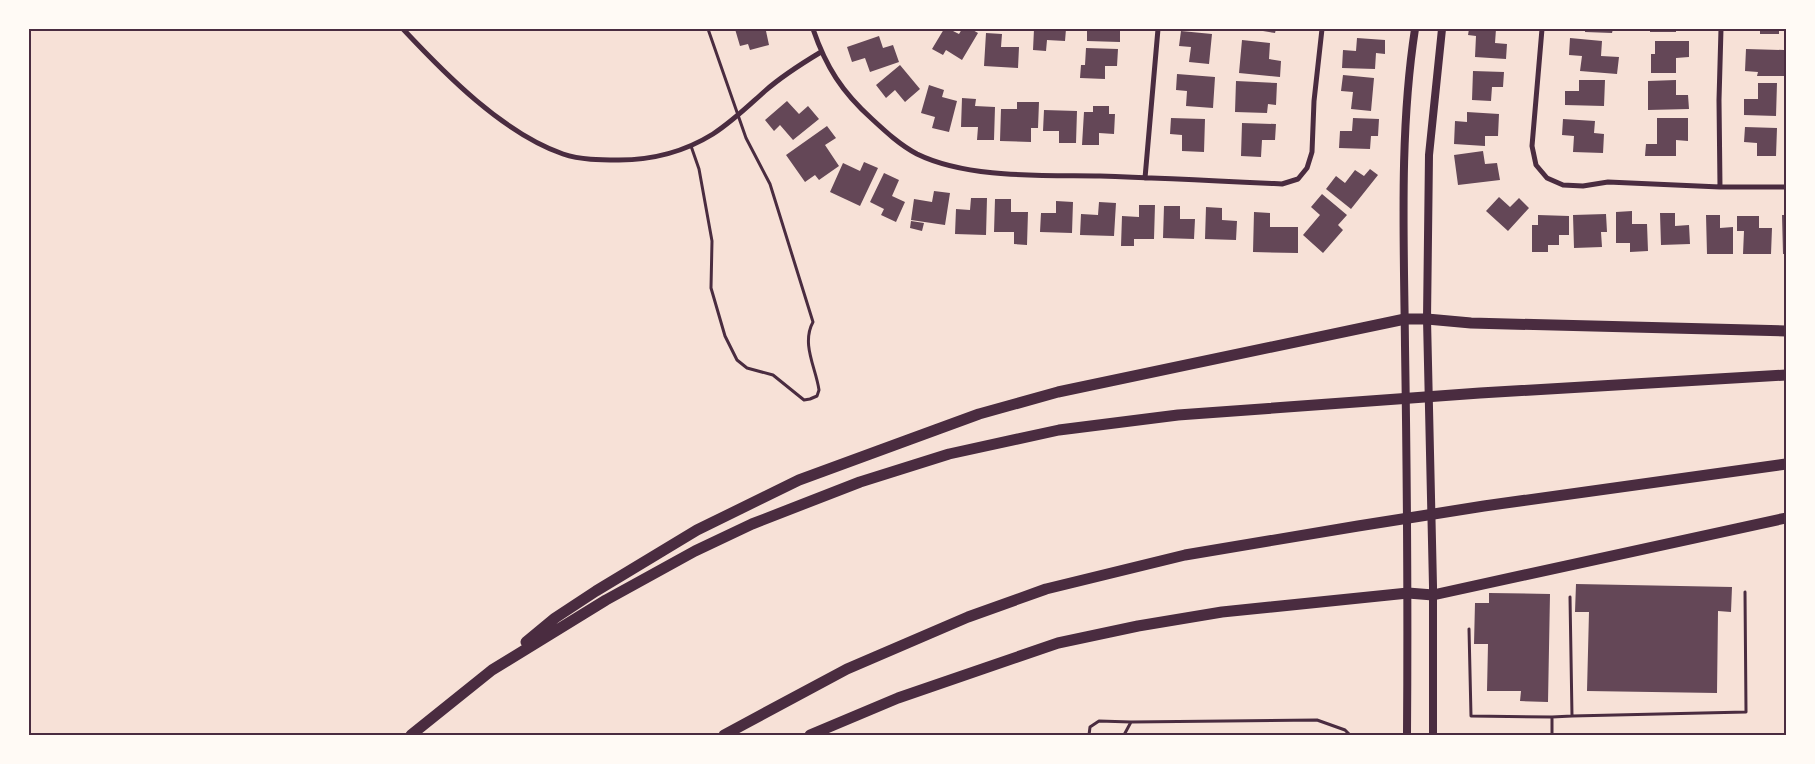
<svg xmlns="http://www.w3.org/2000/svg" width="1815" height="764" font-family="Raleway,sans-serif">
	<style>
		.building { fill: #644757 }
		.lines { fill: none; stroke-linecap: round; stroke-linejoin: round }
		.service { stroke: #4a2c40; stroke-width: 3 }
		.minor { stroke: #4a2c40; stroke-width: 5 }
		.tertiary { stroke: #4a2c40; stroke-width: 8 }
		.motorway { stroke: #4a2c40; stroke-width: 11 }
		.neatline { fill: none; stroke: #4a2c40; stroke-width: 2 }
	</style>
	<rect width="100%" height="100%" fill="#f7e1d7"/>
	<path class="building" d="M 735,29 L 770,29 L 766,31 L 769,45 L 750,50 L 748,44 L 740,46 Z
		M 944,29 L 949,29 L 959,34 L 962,29 L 971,29 L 978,33 L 962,60 L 946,50 L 943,55 L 932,49 Z
		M 1034,29 L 1066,29 L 1065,41 L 1047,40 L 1046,51 L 1033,50 Z
		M 1087,29 L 1120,29 L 1120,42 L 1087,41 Z
		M 1251,29 L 1276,29 L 1275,33 Z
		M 1469,29 L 1496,29 L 1495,43 L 1507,44 L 1506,59 L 1475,57 L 1476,36 L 1468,35 Z
		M 1585,29 L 1613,29 L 1612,33 L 1585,32 Z
		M 1650,29 L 1676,29 L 1676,32 L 1650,32 Z
		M 1760,29 L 1779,29 L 1779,34 L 1760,34 Z
		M 1181,31 L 1212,34 L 1209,64 L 1189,62 L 1191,47 L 1179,46 Z
		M 986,33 L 1002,34 L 1001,47 L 1019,47 L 1018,68 L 984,66 Z
		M 879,36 L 883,48 L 893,45 L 899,62 L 870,72 L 865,58 L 852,62 L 847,47 Z
		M 1357,38 L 1385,40 L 1385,54 L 1376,53 L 1375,69 L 1342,68 L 1343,50 L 1356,51 Z
		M 1570,38 L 1602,41 L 1601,56 L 1619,57 L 1617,74 L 1580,71 L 1582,56 L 1569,55 Z
		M 1242,40 L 1270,43 L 1269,59 L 1281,61 L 1280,77 L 1239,73 Z
		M 1655,41 L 1689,41 L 1689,57 L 1676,58 L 1676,73 L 1651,73 L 1651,54 L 1655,54 Z
		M 1086,48 L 1118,49 L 1117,66 L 1105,66 L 1105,79 L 1080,78 L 1081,65 L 1085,65 Z
		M 1746,49 L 1784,50 L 1784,76 L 1757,76 L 1758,72 L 1745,71 Z
		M 900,65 L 920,89 L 905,102 L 895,90 L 886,98 L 876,85 Z
		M 1473,71 L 1504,72 L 1503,87 L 1492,87 L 1491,101 L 1472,100 Z
		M 1177,74 L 1215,77 L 1213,108 L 1186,106 L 1187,91 L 1176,90 Z
		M 1343,75 L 1374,78 L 1371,111 L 1351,109 L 1353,92 L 1341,91 Z
		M 1579,80 L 1605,80 L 1604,106 L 1565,105 L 1565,91 L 1579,91 Z
		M 1676,80 L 1676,95 L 1688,95 L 1689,109 L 1648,110 L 1648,81 Z
		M 1236,81 L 1277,83 L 1276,105 L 1268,104 L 1267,113 L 1235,112 Z
		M 1758,83 L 1777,83 L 1776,116 L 1744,115 L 1744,99 L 1758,99 Z
		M 929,85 L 944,90 L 942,97 L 957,101 L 949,132 L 932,128 L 935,117 L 921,113 Z
		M 962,98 L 976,99 L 975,106 L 995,107 L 994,140 L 977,140 L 978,127 L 961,127 Z
		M 787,101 L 799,114 L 808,106 L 819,119 L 793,140 L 780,125 L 774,131 L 765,120 Z
		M 1017,102 L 1039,102 L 1038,128 L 1031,128 L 1031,142 L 1000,141 L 1001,109 L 1017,109 Z
		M 1093,106 L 1109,106 L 1109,114 L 1115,114 L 1114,134 L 1099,133 L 1099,145 L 1082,145 L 1084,112 L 1093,112 Z
		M 1044,110 L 1077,111 L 1076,143 L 1059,143 L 1059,131 L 1043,131 Z
		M 1467,112 L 1499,114 L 1498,136 L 1485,136 L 1485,146 L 1454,144 L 1455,121 L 1467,122 Z
		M 1171,118 L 1205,119 L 1204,152 L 1182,151 L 1182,135 L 1170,134 Z
		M 1353,118 L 1379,119 L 1378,136 L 1371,136 L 1370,149 L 1339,148 L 1340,131 L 1352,131 Z
		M 1657,118 L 1688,118 L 1688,141 L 1676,140 L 1676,156 L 1645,156 L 1646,144 L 1657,144 Z
		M 1563,119 L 1595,121 L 1594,133 L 1604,134 L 1603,153 L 1573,152 L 1574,136 L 1562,135 Z
		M 1242,123 L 1276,124 L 1275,140 L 1262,140 L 1261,157 L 1241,156 Z
		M 827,126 L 836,138 L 825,145 L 839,166 L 819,180 L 815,175 L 805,182 L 786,155 Z
		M 1745,127 L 1777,128 L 1776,156 L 1757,156 L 1757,143 L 1744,142 Z
		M 1483,151 L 1485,164 L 1497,163 L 1500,180 L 1458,185 L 1454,155 Z
		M 864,162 L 878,168 L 860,206 L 830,192 L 843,163 L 860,171 Z
		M 1370,169 L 1378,175 L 1351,209 L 1326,189 L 1336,176 L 1345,183 L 1355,170 L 1364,176 Z
		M 884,173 L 899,180 L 892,196 L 905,202 L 896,222 L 881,215 L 884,209 L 870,202 Z
		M 934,191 L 950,193 L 945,225 L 911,220 L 914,199 L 932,202 Z
		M 1322,194 L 1347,215 L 1338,225 L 1343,230 L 1323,253 L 1303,235 L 1320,215 L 1311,207 Z
		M 1499,197 L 1510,207 L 1519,198 L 1529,208 L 1508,231 L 1486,211 Z
		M 971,198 L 987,198 L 986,235 L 955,234 L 956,209 L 970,210 Z
		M 995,199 L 1011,199 L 1011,212 L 1028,212 L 1027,245 L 1014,244 L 1014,232 L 994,232 Z
		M 1056,201 L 1073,202 L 1072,233 L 1040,232 L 1041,213 L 1056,213 Z
		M 1099,202 L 1116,203 L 1114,236 L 1080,235 L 1081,214 L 1098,215 Z
		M 1139,205 L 1155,205 L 1154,239 L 1134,239 L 1134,246 L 1121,246 L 1122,216 L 1139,217 Z
		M 1164,206 L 1180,206 L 1180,219 L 1195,219 L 1194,239 L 1163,238 Z
		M 1206,207 L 1222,208 L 1222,220 L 1237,221 L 1236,240 L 1205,239 Z
		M 1632,211 L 1632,224 L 1647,224 L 1648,251 L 1630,252 L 1630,243 L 1616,243 L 1616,212 Z
		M 1254,212 L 1270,213 L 1270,227 L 1298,227 L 1298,253 L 1253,252 Z
		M 1660,213 L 1675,213 L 1675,226 L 1689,225 L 1690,244 L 1661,245 Z
		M 1606,214 L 1607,232 L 1601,232 L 1602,247 L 1574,248 L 1573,215 Z
		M 1538,215 L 1569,216 L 1569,235 L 1559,235 L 1559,245 L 1548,245 L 1548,252 L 1532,252 L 1532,225 L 1538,225 Z
		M 1706,215 L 1720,215 L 1720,228 L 1733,227 L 1733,254 L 1707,254 Z
		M 1782,215 L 1786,215 L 1786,254 L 1783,254 Z
		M 1737,216 L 1759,216 L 1759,228 L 1772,228 L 1771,254 L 1743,254 L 1744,231 L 1737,231 Z
		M 911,221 L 924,223 L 922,231 L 910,228 Z
		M 1576,584 L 1732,587 L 1731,612 L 1718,611 L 1717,693 L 1587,691 L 1589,612 L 1575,612 Z
		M 1489,593 L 1550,594 L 1548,702 L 1520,701 L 1521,691 L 1487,691 L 1488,644 L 1474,644 L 1475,603 L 1489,603 Z"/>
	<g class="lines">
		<path class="service" d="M 691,146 L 699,169 L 712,241 L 711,288 L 725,336 L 737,360 L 747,368 L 773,375 L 804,400 L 810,399 L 817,396 L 819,390 C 816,368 801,344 813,322 L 770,184 L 746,138 L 708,29
			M 1570,597 L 1572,716 L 1746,712 L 1745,592
			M 1469,629 L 1471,716 L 1552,717 L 1552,735
			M 1552,717 L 1572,716
			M 1089,735 L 1090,727 L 1099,721 L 1131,722
			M 1124,735 L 1131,722 L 1317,720 L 1345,730 L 1350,735"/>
		<path class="minor" d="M 403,29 C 446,75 503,133 563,154 C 581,160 600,160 619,160 C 653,160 684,152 713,134 C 733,121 747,107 765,91 C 782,76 801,64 821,52
			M 813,29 C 826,67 842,92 872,119 C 886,132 900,145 917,154 C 968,179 1044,175 1100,176 C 1161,178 1221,181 1282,184 L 1298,179 L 1307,168 L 1312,152 L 1314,101 L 1322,29
			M 1542,29 L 1532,146 L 1536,165 L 1547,178 L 1563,185 L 1583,186 L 1608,182 L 1720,187 L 1786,187
			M 1145,178 L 1158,29
			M 1720,187 L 1719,100 L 1721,29"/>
		<path class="tertiary" d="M 1407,735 C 1408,605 1407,476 1405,346 C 1404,241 1399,133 1415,29
			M 1433,735 L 1433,586 L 1427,319 L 1429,155 L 1442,29"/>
		<path class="motorway" d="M 526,642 L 555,618 L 596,591 L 697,530 L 799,480 L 908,440 L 979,414 L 1058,392 L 1405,319 L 1427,319 L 1471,323 L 1786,331
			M 411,735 L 492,670 L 606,600 L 695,551 L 752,524 L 860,482 L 949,454 L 1059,430 L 1178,415 L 1480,393 L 1786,375
			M 724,735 L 847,669 L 968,617 L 1046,589 L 1185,555 L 1358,526 L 1484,506 L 1786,464
			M 810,735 L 898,698 L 1058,643 L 1138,626 L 1222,612 L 1408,593 L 1433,595 L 1786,518"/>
	</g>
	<rect width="1815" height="764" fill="none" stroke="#fffaf5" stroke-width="60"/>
	<rect x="30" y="30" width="1755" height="704" class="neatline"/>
</svg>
